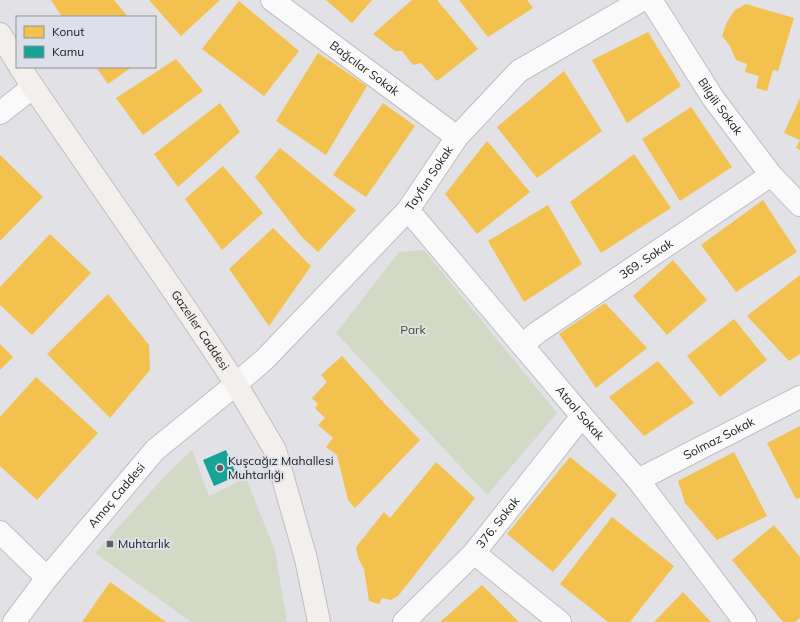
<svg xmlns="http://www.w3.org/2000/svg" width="800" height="622" font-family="Mulish,sans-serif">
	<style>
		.green { fill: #d2dac6 }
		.homes { fill: #f2c14e }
		.public { fill: #17a398 }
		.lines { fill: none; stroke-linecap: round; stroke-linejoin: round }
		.minor-casing { stroke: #bebfc2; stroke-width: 24 }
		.tertiary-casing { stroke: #bebfc2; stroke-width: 24 }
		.secondary-casing { stroke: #bebfc2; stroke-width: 24 }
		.minor { stroke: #fafafb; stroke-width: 22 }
		.tertiary { stroke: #fafafb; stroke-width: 22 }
		.secondary { stroke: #f2efed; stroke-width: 22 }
		.poi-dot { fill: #606064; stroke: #dee0e9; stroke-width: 1.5 }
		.labels { text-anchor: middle; stroke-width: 4; stroke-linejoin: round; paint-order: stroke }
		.street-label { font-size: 12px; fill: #1a1b1e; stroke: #dee0e9 }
		.park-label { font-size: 12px; fill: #435611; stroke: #dee0e9 }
		.poi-label { font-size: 12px; fill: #1a1b1e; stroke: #dee0e9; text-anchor: start }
	</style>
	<rect width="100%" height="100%" fill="#e1e1e6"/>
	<path class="green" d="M 424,250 L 557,413 L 487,495 L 336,333 L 399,252 Z
		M 192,450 L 209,496 L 246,478 L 275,551 L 287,622 L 191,622 L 95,553 L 165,476 Z"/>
	<path class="homes" d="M 51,0 L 114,0 L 128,17 L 62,17 Z
		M 149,0 L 220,0 L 181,36 Z
		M 326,0 L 372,0 L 352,23 Z
		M 412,0 L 437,0 L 478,49 L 437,81 L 421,63 L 413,65 L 402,51 L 395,51 L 373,34 Z
		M 459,0 L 527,0 L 533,8 L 488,37 Z
		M 239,1 L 299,51 L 264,96 L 202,49 Z
		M 746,4 L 794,18 L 778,71 L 773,70 L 767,91 L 756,88 L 759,76 L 745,72 L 747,64 L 736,60 L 730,46 L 722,36 L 727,22 L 735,10 Z
		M 648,32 L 681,86 L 627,123 L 592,60 Z
		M 318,53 L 367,86 L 326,155 L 276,121 Z
		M 176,59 L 203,91 L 143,135 L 116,98 Z
		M 96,67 L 132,67 L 108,84 Z
		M 564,71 L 602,131 L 537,178 L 497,127 Z
		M 800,98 L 800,150 L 796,148 L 800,140 L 784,133 Z
		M 220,103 L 240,132 L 178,187 L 154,154 Z
		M 383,103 L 415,126 L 366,197 L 333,175 Z
		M 691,107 L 732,167 L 680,201 L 642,139 Z
		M 487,141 L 530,192 L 477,234 L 445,194 Z
		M 280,148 L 356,210 L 318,252 L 301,236 L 255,177 Z
		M 634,154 L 671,208 L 601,253 L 570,202 Z
		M 0,155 L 43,197 L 0,241 Z
		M 223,166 L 263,213 L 222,250 L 185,199 Z
		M 763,200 L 797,252 L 736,292 L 701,245 Z
		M 548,205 L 582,264 L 524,302 L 488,241 Z
		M 273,228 L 311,266 L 269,326 L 229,269 Z
		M 50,234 L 91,273 L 32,335 L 0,305 L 0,287 Z
		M 673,260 L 707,300 L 667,335 L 633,296 Z
		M 800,275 L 800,354 L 789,361 L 747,316 Z
		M 108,294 L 149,345 L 150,370 L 110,418 L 47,354 Z
		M 605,303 L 647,348 L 596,388 L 559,334 Z
		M 734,319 L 767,360 L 720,397 L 687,356 Z
		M 0,344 L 13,357 L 0,370 Z
		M 342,356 L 384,403 L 420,440 L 355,508 L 348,500 L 337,455 L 326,447 L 333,438 L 318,425 L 325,418 L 315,408 L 318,404 L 312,398 L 327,382 L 321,375 Z
		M 658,361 L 694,403 L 644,436 L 609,397 Z
		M 36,377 L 98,433 L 37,500 L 0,466 L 0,417 Z
		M 800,426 L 800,498 L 796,499 L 767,443 Z
		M 734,452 L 767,516 L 717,540 L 685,503 L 678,481 Z
		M 570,457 L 617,495 L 553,572 L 507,534 Z
		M 436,462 L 475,498 L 398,596 L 391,600 L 382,598 L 379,604 L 369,601 L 364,569 L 358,558 L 356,547 L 384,512 L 390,518 Z
		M 612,517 L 674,566 L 630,622 L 608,622 L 560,584 Z
		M 774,525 L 800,557 L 800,618 L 795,622 L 783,622 L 732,560 Z
		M 110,582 L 166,622 L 82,622 Z
		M 482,585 L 519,622 L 440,622 Z
		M 683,592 L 711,622 L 654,622 Z"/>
	<path class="public" d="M 226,450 L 237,476 L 214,486 L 203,460 Z"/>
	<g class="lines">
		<g class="minor-casing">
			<g id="minor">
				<path id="s1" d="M 272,0 L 457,137"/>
				<path id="s2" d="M 651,0 L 713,98 L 771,175 L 800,205"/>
				<path d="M 0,113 L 33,87"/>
				<path id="s3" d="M 408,210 L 582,416 L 638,480 L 745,622"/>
				<path id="s4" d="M 522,345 L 538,332 L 771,175"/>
				<path id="s5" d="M 236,384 L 265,359 L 408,210 L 457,137 L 519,71 L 642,0"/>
				<path id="s6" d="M 638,480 L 800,397"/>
				<path d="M 0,532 L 47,578"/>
				<path d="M 474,553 L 560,622"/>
				<path id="s7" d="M 404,622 L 474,553 L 582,416"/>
			</g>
		</g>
		<g class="tertiary-casing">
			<g id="tertiary">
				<path id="s8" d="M 14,622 L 47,578 L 155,450 L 236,384"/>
			</g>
		</g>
		<g class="secondary-casing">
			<g id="secondary">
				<path d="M 0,34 L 17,62"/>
				<path id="s9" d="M 20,67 L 33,87 L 188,312 L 236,384 L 275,450 L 306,559 L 319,622"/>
			</g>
		</g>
		<use href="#minor" class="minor"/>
		<use href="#tertiary" class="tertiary"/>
		<use href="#secondary" class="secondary"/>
	</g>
	<g class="poi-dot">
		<circle cx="220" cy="468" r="4"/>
		<rect x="106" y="540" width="8" height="8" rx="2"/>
	</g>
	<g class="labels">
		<g class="street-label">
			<text dy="4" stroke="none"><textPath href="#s1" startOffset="115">Bağcılar Sokak</textPath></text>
			<text dy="4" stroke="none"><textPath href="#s2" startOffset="127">Bilgili Sokak</textPath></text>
			<text dy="4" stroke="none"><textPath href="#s5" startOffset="283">Tayfun Sokak</textPath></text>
			<text dy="4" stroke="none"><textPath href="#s4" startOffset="151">369. Sokak</textPath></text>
			<text dy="4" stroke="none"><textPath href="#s9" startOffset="319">Gazeller Caddesi</textPath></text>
			<text dy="4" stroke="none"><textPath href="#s3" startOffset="266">Ataol Sokak</textPath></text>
			<text dy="4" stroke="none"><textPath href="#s6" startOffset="91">Solmaz Sokak</textPath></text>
			<text dy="4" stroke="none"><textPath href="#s8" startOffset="163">Amaç Caddesi</textPath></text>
			<text dy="4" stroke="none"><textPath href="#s7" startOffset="137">376. Sokak</textPath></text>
		</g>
		<g class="park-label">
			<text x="413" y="334">Park</text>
		</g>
		<g class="poi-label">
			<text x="228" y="465">Kuşcağız Mahallesi<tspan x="228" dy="14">Muhtarlığı</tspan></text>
			<text x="118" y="548">Muhtarlık</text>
		</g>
	</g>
	<rect x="16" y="16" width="140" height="52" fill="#dee0e9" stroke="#909198"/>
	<rect x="24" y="26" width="20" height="12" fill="#f2c14e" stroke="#909198"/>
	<text x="52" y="36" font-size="12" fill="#1a1b1e">Konut</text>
	<rect x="24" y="46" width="20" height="12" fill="#17a398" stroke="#909198"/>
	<text x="52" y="56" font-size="12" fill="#1a1b1e">Kamu</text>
</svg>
